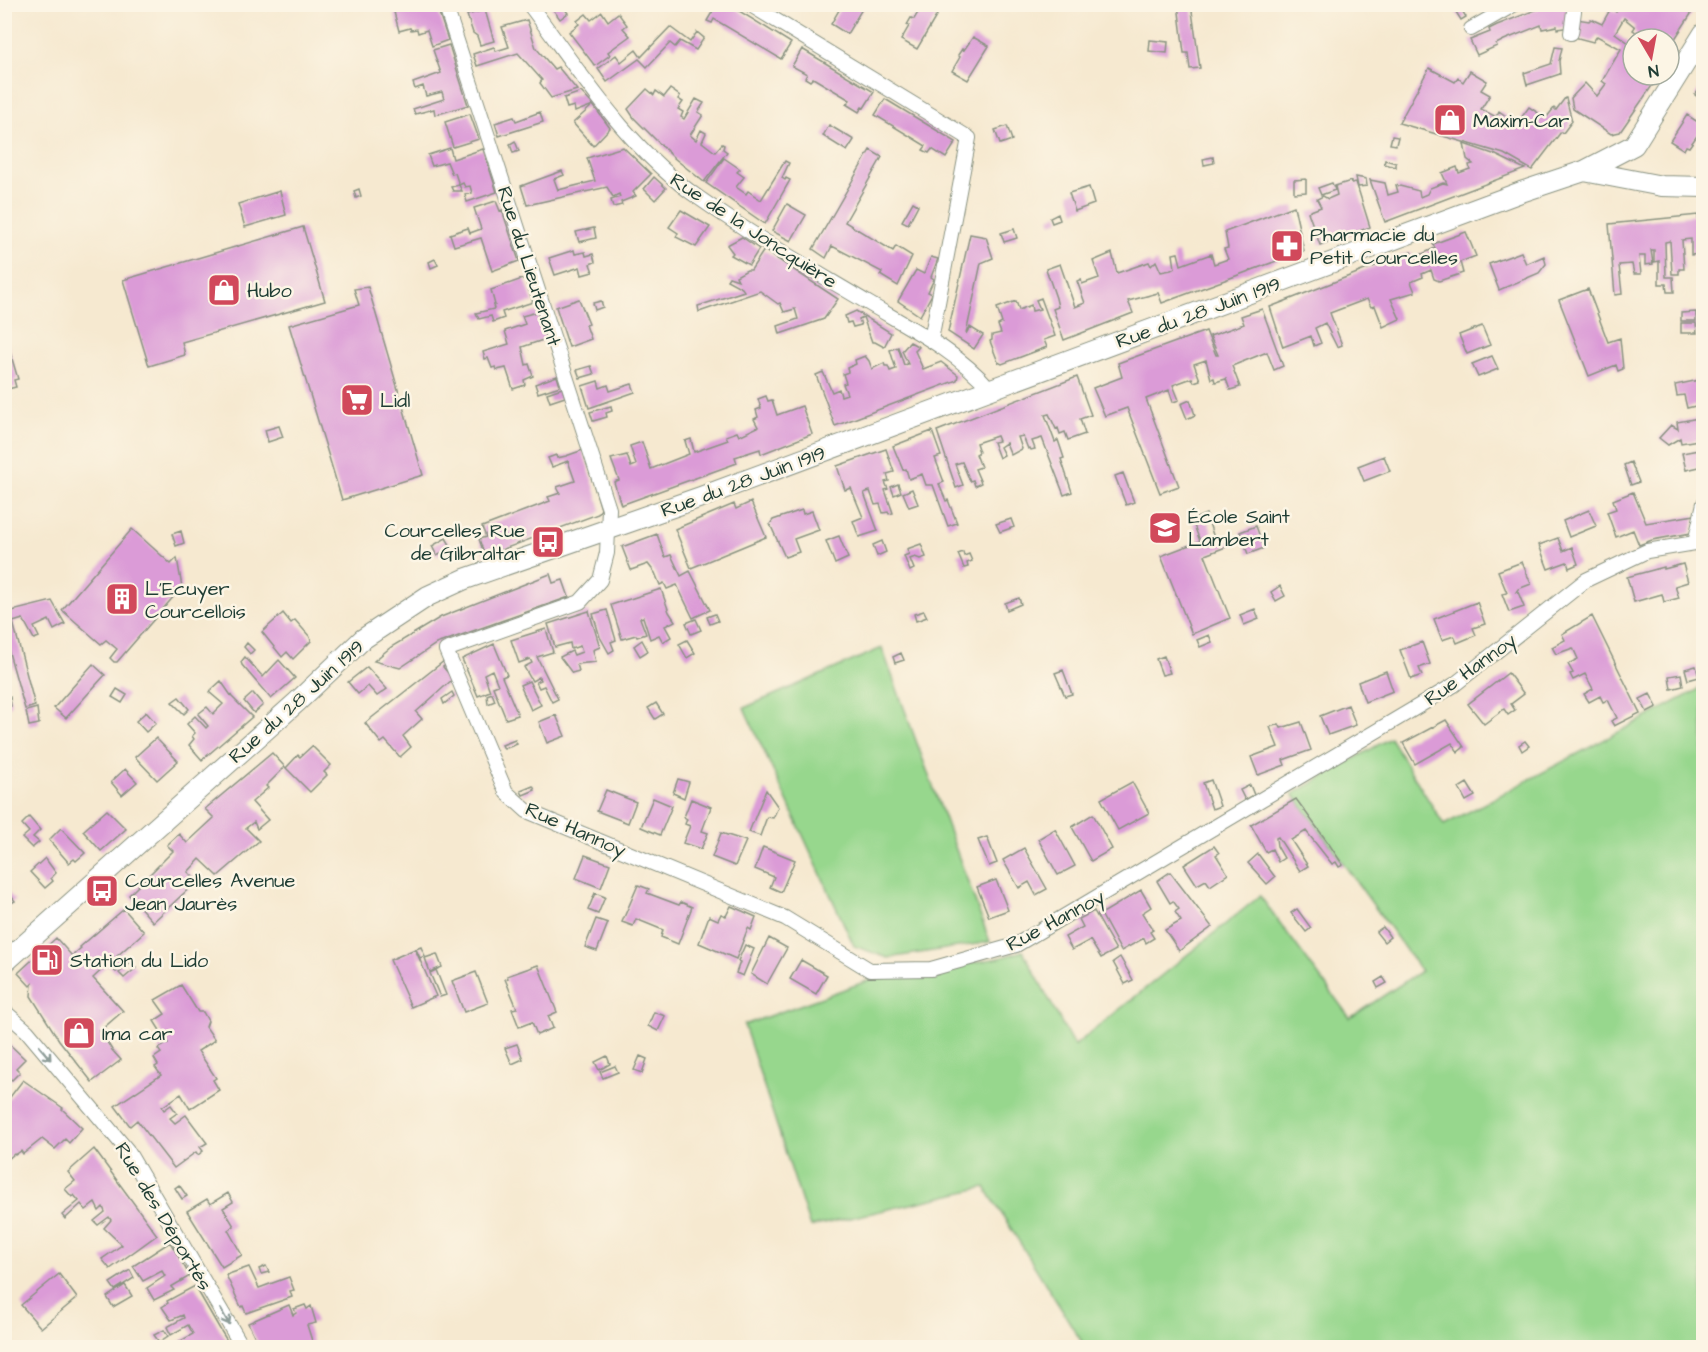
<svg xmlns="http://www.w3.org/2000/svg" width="1708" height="1352" font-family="'Architects Daughter',sans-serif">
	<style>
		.green { fill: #97d78d; stroke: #5b8a60; stroke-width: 1.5 }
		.building { fill: #db9bd7 }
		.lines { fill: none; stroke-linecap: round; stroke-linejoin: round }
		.street-casing { stroke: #8a9382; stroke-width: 16 }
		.secondary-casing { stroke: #8a9382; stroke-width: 22 }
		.street { stroke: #fff; stroke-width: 14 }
		.secondary { stroke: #fff; stroke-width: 20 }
		.oneway { stroke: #8f9e9a }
		.labels { text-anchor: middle; stroke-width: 5; stroke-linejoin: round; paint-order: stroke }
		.poi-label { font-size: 20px; fill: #1f3d34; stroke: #fcf5e5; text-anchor: start }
		.street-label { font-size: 20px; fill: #1f3d34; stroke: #fcf5e5 }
	</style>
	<rect width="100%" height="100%" fill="#fcf5e5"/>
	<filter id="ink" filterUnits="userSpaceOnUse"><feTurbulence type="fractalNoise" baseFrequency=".0167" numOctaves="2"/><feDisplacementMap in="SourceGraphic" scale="12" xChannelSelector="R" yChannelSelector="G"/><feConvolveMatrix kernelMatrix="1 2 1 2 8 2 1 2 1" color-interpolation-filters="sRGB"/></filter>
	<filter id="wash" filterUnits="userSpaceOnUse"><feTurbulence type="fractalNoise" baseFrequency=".008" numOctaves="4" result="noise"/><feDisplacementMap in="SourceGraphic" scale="24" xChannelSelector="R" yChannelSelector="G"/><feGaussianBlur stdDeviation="1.35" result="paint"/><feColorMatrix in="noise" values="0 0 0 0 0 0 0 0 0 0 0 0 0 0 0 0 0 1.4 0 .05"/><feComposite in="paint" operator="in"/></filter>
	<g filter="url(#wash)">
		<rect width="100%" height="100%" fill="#f6e9d0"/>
		<path class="green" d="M 882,648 L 990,942 L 888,958 L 854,946 L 744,708 Z
			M 1703,687 L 1703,1347 L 1085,1347 L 985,1187 L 810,1227 L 744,1025 L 867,981 L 999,958 L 1023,951 L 1074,1046 L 1260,896 L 1350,1018 L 1421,971 L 1293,794 L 1390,738 L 1444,825 Z"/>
		<g id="blocks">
			<path class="building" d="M 409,4 L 436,4 L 448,40 L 432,46 L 427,30 L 418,33 L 417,29 L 411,30 L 410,28 L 399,31 L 394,12 L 410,7 Z
				M 549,4 L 561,4 L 568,13 L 560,19 Z
				M 717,4 L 728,4 L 791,43 L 781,59 L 714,19 L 712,23 L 707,21 Z
				M 840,4 L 865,4 L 847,34 L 831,24 L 839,10 L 837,9 Z
				M 1178,4 L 1191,4 L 1200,68 L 1190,69 L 1188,53 L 1184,53 Z
				M 1193,4 L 1216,4 L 1216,6 L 1194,9 Z
				M 1451,4 L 1458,4 L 1466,17 L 1461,20 Z
				M 1537,4 L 1568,4 L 1571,27 L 1557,29 L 1557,26 L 1542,29 L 1541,25 L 1504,40 L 1496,44 L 1497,46 L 1477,55 L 1470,40 L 1490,32 L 1489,29 L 1497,25 L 1538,9 Z
				M 1619,4 L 1682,5 L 1690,10 L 1691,14 L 1669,48 L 1669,39 L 1634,38 L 1637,33 L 1633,30 L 1635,27 L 1624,18 L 1615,33 L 1633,46 L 1633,75 L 1651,75 L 1650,77 L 1656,80 L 1620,132 L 1611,134 L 1573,109 L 1571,98 L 1585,83 L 1597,96 L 1606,84 L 1602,81 L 1621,49 L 1597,36 L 1593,42 L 1574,37 L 1577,19 L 1589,21 L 1591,19 L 1602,24 L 1611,8 L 1616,12 L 1621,6 Z
				M 922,6 L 937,15 L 917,49 L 901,40 L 909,26 L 907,25 L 911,18 L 914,19 Z
				M 485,10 L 494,41 L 480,45 L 477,36 L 473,33 L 467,15 Z
				M 602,12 L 608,21 L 618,13 L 627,25 L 623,28 L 630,36 L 608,52 L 610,55 L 595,66 L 569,32 L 579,24 L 577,21 L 586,14 L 591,20 Z
				M 527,20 L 536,48 L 554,69 L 558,67 L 577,90 L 551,98 L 540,83 L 542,80 L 518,53 L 477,66 L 473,54 L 494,47 L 496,51 L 509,47 L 502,27 Z
				M 670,27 L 690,42 L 697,32 L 704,38 L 696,50 L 680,41 L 675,47 L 670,43 L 647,67 L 639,59 L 607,82 L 598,69 L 616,55 L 621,62 L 636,50 L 641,57 Z
				M 973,37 L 989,46 L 968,80 L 952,71 L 960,57 L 958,55 L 962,49 L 964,50 Z
				M 1150,40 L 1168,42 L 1167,53 L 1149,51 Z
				M 449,45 L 468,105 L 435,115 L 434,109 L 415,114 L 413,109 L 444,99 L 442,92 L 426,96 L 423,86 L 415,89 L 413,83 L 441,73 L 433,50 Z
				M 1555,47 L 1562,48 L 1559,61 L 1560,74 L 1527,85 L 1524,73 L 1551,64 Z
				M 802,49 L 874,92 L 864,108 L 862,107 L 859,112 L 846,104 L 850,100 L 813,78 L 810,81 L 805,78 L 807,74 L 792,66 Z
				M 1429,68 L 1455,82 L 1458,78 L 1463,82 L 1470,71 L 1487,81 L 1481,90 L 1490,95 L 1481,109 L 1496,117 L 1499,111 L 1520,126 L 1525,121 L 1521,118 L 1529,107 L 1546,118 L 1554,108 L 1556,110 L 1565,98 L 1566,98 L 1572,121 L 1563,133 L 1561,132 L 1532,170 L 1504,154 L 1399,123 Z
				M 1704,84 L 1704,102 L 1695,95 Z
				M 647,89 L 654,95 L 656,91 L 664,97 L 670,89 L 680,96 L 678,99 L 683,102 L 678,109 L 683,112 L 681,117 L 684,119 L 696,99 L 704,103 L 698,112 L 703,115 L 690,135 L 696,140 L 701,130 L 706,133 L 702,142 L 715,152 L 722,144 L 724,145 L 723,149 L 727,152 L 704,182 L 674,158 L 634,118 L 628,109 Z
				M 581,92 L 593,105 L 575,112 L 574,106 L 567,108 L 564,98 Z
				M 885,99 L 956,142 L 946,158 L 932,149 L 929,153 L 923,150 L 926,146 L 875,115 Z
				M 593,105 L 610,128 L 593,146 L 573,123 Z
				M 540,112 L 543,122 L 499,136 L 495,123 L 514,117 L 516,121 Z
				M 470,114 L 479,139 L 453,147 L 445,122 Z
				M 1687,115 L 1704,126 L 1689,147 L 1686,146 L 1684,150 L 1670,141 Z
				M 829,125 L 854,140 L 847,151 L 823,136 Z
				M 1007,126 L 1012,140 L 1000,144 L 995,130 Z
				M 1392,136 L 1398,137 L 1396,145 L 1390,144 Z
				M 515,141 L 519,151 L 513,153 L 510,144 Z
				M 1464,144 L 1496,155 L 1525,169 L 1385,222 L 1370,180 L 1385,183 L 1388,195 L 1398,192 L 1396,185 L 1419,191 L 1420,197 L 1427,194 L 1430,188 L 1443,183 L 1447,184 L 1442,173 L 1457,167 L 1459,173 L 1470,169 L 1469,165 L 1473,164 L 1467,159 Z
				M 623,147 L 651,174 L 633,192 L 636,196 L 621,202 L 622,205 L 613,207 L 611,200 L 620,197 L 619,194 L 613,197 L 607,187 L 527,205 L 521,186 L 562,171 L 564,175 L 554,179 L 558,190 L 595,181 L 587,158 Z
				M 450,148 L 453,159 L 483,149 L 497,192 L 467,202 L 465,195 L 472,193 L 470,186 L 465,187 L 463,183 L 459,185 L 455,173 L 452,174 L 447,162 L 432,166 L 428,155 Z
				M 870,150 L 882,157 L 845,222 L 893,251 L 896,246 L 912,256 L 898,286 L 880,275 L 882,272 L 832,246 L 826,258 L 813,249 Z
				M 1213,157 L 1214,163 L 1204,165 L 1203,159 Z
				M 724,158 L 740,169 L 737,172 L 744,177 L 736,187 L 746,194 L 748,191 L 761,200 L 785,161 L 789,163 L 782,178 L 785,180 L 786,178 L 790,180 L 765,224 L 706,183 Z
				M 1385,160 L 1396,163 L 1396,167 L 1384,164 Z
				M 654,177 L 666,188 L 655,200 L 644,189 Z
				M 1356,177 L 1366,179 L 1367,186 L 1358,187 Z
				M 1306,179 L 1306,192 L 1294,193 L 1294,180 Z
				M 1351,181 L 1351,183 L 1356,182 L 1370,227 L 1320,245 L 1308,212 L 1321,207 L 1317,199 L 1323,196 L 1328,199 L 1337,195 L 1335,186 Z
				M 1332,183 L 1335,190 L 1321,195 L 1318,188 Z
				M 459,185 L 462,191 L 453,191 L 451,187 Z
				M 1089,187 L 1094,204 L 1075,211 L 1069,193 Z
				M 359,189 L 361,196 L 356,198 L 354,191 Z
				M 280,191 L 286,215 L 245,227 L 238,204 Z
				M 496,201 L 500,211 L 502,210 L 519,261 L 492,271 L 481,238 L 454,246 L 450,234 L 468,228 L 470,233 L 481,229 L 474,208 Z
				M 913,202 L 918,205 L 908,224 L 902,221 Z
				M 787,204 L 806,215 L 791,241 L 772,231 Z
				M 1294,206 L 1304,251 L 1162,303 L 1158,293 L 1128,301 L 1133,313 L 1064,340 L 1053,309 L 1058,307 L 1056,298 L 1046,269 L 1060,264 L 1075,307 L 1085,303 L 1077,281 L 1081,279 L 1082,284 L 1099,278 L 1093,261 L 1112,253 L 1117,273 L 1149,262 L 1151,266 L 1156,261 L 1161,272 L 1171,270 L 1175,268 L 1173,254 L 1178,253 L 1181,265 L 1211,254 L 1214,264 L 1228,259 L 1224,249 L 1228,248 L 1225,232 Z
				M 681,210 L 710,227 L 696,247 L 676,237 L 678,233 L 669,227 Z
				M 1058,214 L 1060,220 L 1052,223 L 1050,218 Z
				M 1698,215 L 1700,254 L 1691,255 L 1691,239 L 1682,240 L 1684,269 L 1679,269 L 1679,274 L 1672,274 L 1670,241 L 1665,242 L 1666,277 L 1673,277 L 1674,292 L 1667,292 L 1666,284 L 1659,284 L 1659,261 L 1654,262 L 1654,250 L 1651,250 L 1653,264 L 1645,265 L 1645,256 L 1639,256 L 1641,274 L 1634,274 L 1632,264 L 1619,265 L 1622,294 L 1615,295 L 1609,224 Z
				M 303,227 L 325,301 L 182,342 L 185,355 L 149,366 L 123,280 Z
				M 594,228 L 596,238 L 579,242 L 576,232 Z
				M 1014,229 L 1017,238 L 1004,242 L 1001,233 Z
				M 1466,232 L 1476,256 L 1460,262 L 1463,273 L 1439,281 L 1434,279 L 1431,270 L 1422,274 L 1423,277 L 1411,282 L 1415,292 L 1391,299 L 1400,319 L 1383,327 L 1375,306 L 1371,307 L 1367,299 L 1330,313 L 1342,345 L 1337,347 L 1325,323 L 1315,328 L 1321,343 L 1314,346 L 1311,336 L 1283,347 L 1270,307 L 1411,252 L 1414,258 L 1435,248 L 1433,244 Z
				M 970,234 L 986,237 L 993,258 L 981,263 L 966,334 L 970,327 L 983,335 L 974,349 L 948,332 Z
				M 742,237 L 759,249 L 749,265 L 731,255 L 733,253 L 727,245 Z
				M 574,250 L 575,254 L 585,252 L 586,256 L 593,254 L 595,262 L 590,264 L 593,272 L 582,275 L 580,267 L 555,275 L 549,258 Z
				M 764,250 L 838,299 L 824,319 L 780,334 L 778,326 L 798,319 L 795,309 L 784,312 L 780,303 L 778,304 L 760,291 L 699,312 L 698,306 L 744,291 L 742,288 L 727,280 L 729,277 L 738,280 L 736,276 L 747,270 L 751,270 Z
				M 1521,252 L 1526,264 L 1544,256 L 1546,264 L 1539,273 L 1499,290 L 1489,264 Z
				M 931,257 L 938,259 L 931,277 L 934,279 L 928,292 L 932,294 L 920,316 L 898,301 L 916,270 L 924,274 Z
				M 435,259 L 438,265 L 431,268 L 429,262 Z
				M 525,278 L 533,302 L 502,312 L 504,318 L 493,322 L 491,316 L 479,319 L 476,313 L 494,309 L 493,305 L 495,305 L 491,290 Z
				M 368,287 L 423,475 L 342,500 L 289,325 L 359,305 L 354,289 Z
				M 1588,289 L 1608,342 L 1620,338 L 1623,369 L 1618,371 L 1616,365 L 1589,376 L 1559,300 Z
				M 1041,298 L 1055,336 L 1044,340 L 1047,347 L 1002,364 L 998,362 L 990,341 L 992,340 L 992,335 L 1001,333 L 998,325 L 1002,323 L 997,308 L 1016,301 L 1019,310 L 1031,305 L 1032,311 L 1040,309 L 1036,300 Z
				M 579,299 L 589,324 L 586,325 L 591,339 L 569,347 L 556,307 Z
				M 601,301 L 603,307 L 595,310 L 593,303 Z
				M 1262,309 L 1283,366 L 1274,370 L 1267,352 L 1232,366 L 1240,387 L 1230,390 L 1226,379 L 1215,382 L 1214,378 L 1211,379 L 1206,360 L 1194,364 L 1200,380 L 1194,382 L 1192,378 L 1173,385 L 1179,400 L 1173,402 L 1169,390 L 1146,399 L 1179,486 L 1160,493 L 1127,408 L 1105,416 L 1093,388 L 1122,377 L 1118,363 L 1206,331 L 1216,355 L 1218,355 L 1210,336 L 1244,324 L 1241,316 Z
				M 856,311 L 891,333 L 884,347 L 875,342 L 872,342 L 863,317 L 859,319 L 861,325 L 853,327 L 851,322 L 847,323 L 845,316 Z
				M 537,312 L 546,339 L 522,347 L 526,365 L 529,364 L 533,376 L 524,380 L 525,385 L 513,389 L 506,368 L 497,370 L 496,367 L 492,368 L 488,358 L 485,359 L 483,352 L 509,344 L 505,331 L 525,324 L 522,316 Z
				M 1696,312 L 1696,321 L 1681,321 L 1681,313 Z
				M 1681,323 L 1696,323 L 1697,333 L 1681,333 Z
				M 1482,326 L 1490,345 L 1467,354 L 1459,335 Z
				M 7,342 L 18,379 L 14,380 L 16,387 L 4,390 L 4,343 Z
				M 910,342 L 919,347 L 915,351 L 923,369 L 941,362 L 958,375 L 957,380 L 835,426 L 816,375 L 823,372 L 832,392 L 839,389 L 841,396 L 847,394 L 843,384 L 846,383 L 843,374 L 848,372 L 847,368 L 856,364 L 855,360 L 865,356 L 869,361 L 872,369 L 884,363 L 885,366 L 888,366 L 890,371 L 896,369 L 890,350 L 898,347 L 904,365 L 908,364 L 902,351 Z
				M 1492,356 L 1498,369 L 1478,377 L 1472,364 Z
				M 591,366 L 594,374 L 580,378 L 577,370 Z
				M 557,376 L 560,386 L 538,393 L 535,384 Z
				M 1077,377 L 1091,415 L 1080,419 L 1085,434 L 1068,440 L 1065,432 L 1060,434 L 1058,428 L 1056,429 L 1049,414 L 1045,415 L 1055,442 L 1058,440 L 1064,458 L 1061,459 L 1072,492 L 1064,495 L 1042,438 L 1032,441 L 1035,449 L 1031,450 L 1030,448 L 1028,449 L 1023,436 L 1018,437 L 1022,449 L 1011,455 L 1006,443 L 1000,447 L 1004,455 L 999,458 L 993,442 L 999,441 L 997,436 L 976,443 L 979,452 L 976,454 L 981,467 L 975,469 L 981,483 L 975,486 L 973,480 L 970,481 L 962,462 L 955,464 L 963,485 L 956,488 L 937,431 Z
				M 1704,379 L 1704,404 L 1687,408 L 1684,395 L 1677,396 L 1675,385 Z
				M 598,381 L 600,388 L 608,385 L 610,391 L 632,384 L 635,392 L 589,408 L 582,386 Z
				M 562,388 L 565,397 L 550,402 L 547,393 Z
				M 766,396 L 768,401 L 772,400 L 777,415 L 802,406 L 812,434 L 761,454 L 760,449 L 735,457 L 737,463 L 621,505 L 614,482 L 619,480 L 611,459 L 627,455 L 631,467 L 636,465 L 630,446 L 642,442 L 651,469 L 689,454 L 685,441 L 691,439 L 694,452 L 728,440 L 726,436 L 737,432 L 739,436 L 758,427 L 754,419 L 758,417 L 756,410 L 761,408 L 758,399 Z
				M 1190,400 L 1195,415 L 1187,419 L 1181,404 Z
				M 611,406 L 612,411 L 606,413 L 607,417 L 593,421 L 590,412 Z
				M 1704,417 L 1704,439 L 1681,443 L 1680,438 L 1668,445 L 1659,438 L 1671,425 L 1678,429 L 1677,422 Z
				M 279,426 L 283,437 L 268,442 L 265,430 Z
				M 932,431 L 941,456 L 935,458 L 944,482 L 939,484 L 946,501 L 948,500 L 957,523 L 948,526 L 933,485 L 926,485 L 922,474 L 909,479 L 906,469 L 903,470 L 893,446 Z
				M 886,449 L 894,472 L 887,474 L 889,481 L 885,482 L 888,489 L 885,490 L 893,513 L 889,514 L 888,512 L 883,513 L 880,504 L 875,505 L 870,491 L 864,493 L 878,531 L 859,537 L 853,521 L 863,517 L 851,488 L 845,490 L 837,466 Z
				M 1704,449 L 1704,466 L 1686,470 L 1682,453 Z
				M 583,450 L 601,509 L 598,514 L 485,556 L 479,539 L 486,537 L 482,527 L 550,501 L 548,497 L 560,493 L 557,487 L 575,481 L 568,461 L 552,467 L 548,458 L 556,455 L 557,458 L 566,456 Z
				M 1384,456 L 1390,471 L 1364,481 L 1358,466 Z
				M 1631,462 L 1639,482 L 1631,485 L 1624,465 Z
				M 1123,473 L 1134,502 L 1126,505 L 1115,476 Z
				M 898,484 L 901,492 L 894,495 L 891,487 Z
				M 912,489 L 918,504 L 909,507 L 903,493 Z
				M 1633,492 L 1646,523 L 1695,515 L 1691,533 L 1652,540 L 1639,545 L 1633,530 L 1616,537 L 1607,512 L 1616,509 L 1613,500 Z
				M 751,502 L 766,537 L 691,568 L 675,529 L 734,504 L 736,509 Z
				M 802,510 L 803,514 L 812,511 L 819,530 L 794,539 L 799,552 L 785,557 L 770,524 L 773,520 Z
				M 1589,510 L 1596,526 L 1569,537 L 1563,521 Z
				M 1206,514 L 1215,541 L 1228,536 L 1231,545 L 1205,555 L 1230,618 L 1192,634 L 1161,556 L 1200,541 L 1192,520 Z
				M 1011,519 L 1014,527 L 1000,532 L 996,524 Z
				M 1256,526 L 1264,548 L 1248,554 L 1240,532 Z
				M 132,529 L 171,564 L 177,558 L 182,587 L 117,662 L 114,662 L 110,658 L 117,649 L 106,640 L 101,644 L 62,610 Z
				M 181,531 L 184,543 L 176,546 L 172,534 Z
				M 657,534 L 665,557 L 671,555 L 681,576 L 690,571 L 710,610 L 693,618 L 677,585 L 667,589 L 664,583 L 660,585 L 655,573 L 648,564 L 631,570 L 622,547 Z
				M 839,536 L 848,558 L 835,564 L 826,541 Z
				M 446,538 L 452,548 L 437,556 L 432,546 Z
				M 1558,538 L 1563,551 L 1572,547 L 1578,564 L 1569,568 L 1567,562 L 1548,569 L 1539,545 Z
				M 882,541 L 886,552 L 877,556 L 873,545 Z
				M 921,544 L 926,557 L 920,559 L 915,557 L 910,559 L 914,569 L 910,571 L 904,556 L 909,554 L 907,549 Z
				M 963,552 L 964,556 L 969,554 L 972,561 L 967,563 L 968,567 L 964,568 L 958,554 Z
				M 1522,562 L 1531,584 L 1518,589 L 1516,592 L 1518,592 L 1524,607 L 1509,612 L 1502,594 L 1507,593 L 1498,571 Z
				M 1683,564 L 1688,582 L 1675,586 L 1679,598 L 1664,602 L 1662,594 L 1634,602 L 1627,577 L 1664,567 L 1664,569 Z
				M 550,574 L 553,583 L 563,580 L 569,597 L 436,644 L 400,668 L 374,661 L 391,647 L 441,617 Z
				M 1280,586 L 1285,596 L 1276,601 L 1271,592 Z
				M 661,589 L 669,612 L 675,621 L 665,626 L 671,637 L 663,642 L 659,635 L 650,639 L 643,617 L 640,618 L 646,634 L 637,637 L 636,635 L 622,639 L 611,605 Z
				M 1019,598 L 1021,604 L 1007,610 L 1005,603 Z
				M 52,601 L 65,624 L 54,630 L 49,620 L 34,627 L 39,637 L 34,639 L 23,619 L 13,622 L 35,706 L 25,709 L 4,635 L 4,613 Z
				M 1477,602 L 1485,624 L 1473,628 L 1476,635 L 1457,643 L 1454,636 L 1442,640 L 1434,619 Z
				M 1255,609 L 1259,619 L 1244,625 L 1240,615 Z
				M 607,610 L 616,640 L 611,642 L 614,650 L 609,653 L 600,637 L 593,614 Z
				M 589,611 L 600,647 L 593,650 L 596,662 L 577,664 L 579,671 L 572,673 L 560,657 L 572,651 L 574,655 L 582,652 L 580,646 L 571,649 L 570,643 L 555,647 L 548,624 Z
				M 924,611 L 927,617 L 916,621 L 914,614 Z
				M 283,613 L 291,623 L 295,620 L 310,637 L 311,641 L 293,659 L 287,652 L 282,657 L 262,632 Z
				M 715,614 L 718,621 L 710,624 L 707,617 Z
				M 1592,616 L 1640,713 L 1614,726 L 1611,721 L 1617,718 L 1608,700 L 1603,702 L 1600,696 L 1589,702 L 1584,694 L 1593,689 L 1585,674 L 1573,680 L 1570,674 L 1573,673 L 1568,664 L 1578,659 L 1573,648 L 1556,654 L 1552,647 L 1565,640 L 1562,634 Z
				M 696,619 L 701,630 L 691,634 L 686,623 Z
				M 546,629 L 553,652 L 537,657 L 558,699 L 552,702 L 544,686 L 539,688 L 536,682 L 541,680 L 539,677 L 532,681 L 524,667 L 532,663 L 530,659 L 519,663 L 511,640 Z
				M 1209,635 L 1212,642 L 1200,647 L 1197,640 Z
				M 642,640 L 648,651 L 640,656 L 634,646 Z
				M 687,640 L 695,653 L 687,658 L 679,644 Z
				M 1422,642 L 1430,664 L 1419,668 L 1422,675 L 1411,679 L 1400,650 Z
				M 247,643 L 254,650 L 250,654 L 244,647 Z
				M 494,644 L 507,675 L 502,677 L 518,715 L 506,719 L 493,687 L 498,685 L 492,670 L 484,674 L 490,691 L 478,696 L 462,659 Z
				M 901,653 L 904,660 L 895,663 L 893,657 Z
				M 1164,656 L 1170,673 L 1162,675 L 1156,659 Z
				M 245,657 L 263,677 L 279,660 L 295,678 L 271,699 L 242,665 L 241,662 Z
				M 444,661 L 447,664 L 443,667 L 453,679 L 416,712 L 422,719 L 403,736 L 411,747 L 400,757 L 385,740 L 381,743 L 365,723 Z
				M 93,664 L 105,675 L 66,718 L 54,708 Z
				M 1696,666 L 1699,677 L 1688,680 L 1685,669 Z
				M 367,667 L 387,689 L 377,696 L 368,686 L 358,694 L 348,682 Z
				M 1063,670 L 1072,694 L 1065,696 L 1055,673 Z
				M 1386,671 L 1393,691 L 1365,702 L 1358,682 Z
				M 1508,673 L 1524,694 L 1511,704 L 1515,710 L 1508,715 L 1504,709 L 1484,724 L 1468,704 Z
				M 1681,674 L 1683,686 L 1671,689 L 1669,676 Z
				M 221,681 L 232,697 L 252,717 L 202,760 L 189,745 L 194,739 L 192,736 L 195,733 L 187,724 L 195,716 L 206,728 L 208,726 L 198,714 L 207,707 L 213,714 L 223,704 L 209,692 Z
				M 529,681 L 541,705 L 531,710 L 520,685 Z
				M 117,689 L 127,695 L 122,703 L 112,697 Z
				M 452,692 L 454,696 L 444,704 L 442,699 Z
				M 253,693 L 263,705 L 254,713 L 244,701 Z
				M 492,693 L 495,701 L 488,704 L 487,695 Z
				M 1650,694 L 1657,707 L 1647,712 L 1640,699 Z
				M 10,697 L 11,706 L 4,707 L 4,699 Z
				M 179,697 L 189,709 L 184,714 L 172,702 Z
				M 656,703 L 663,714 L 655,719 L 648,708 Z
				M 1348,705 L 1356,725 L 1328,735 L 1320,716 Z
				M 37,708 L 39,724 L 29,726 L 26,711 Z
				M 146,712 L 156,723 L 146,732 L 136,721 Z
				M 556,715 L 565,736 L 547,743 L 539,722 Z
				M 1446,720 L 1464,747 L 1458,752 L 1452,743 L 1415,764 L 1403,743 Z
				M 1301,722 L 1311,750 L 1283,760 L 1285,765 L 1258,775 L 1251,757 L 1278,747 L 1270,727 L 1279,724 L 1281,728 Z
				M 156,738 L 178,761 L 157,780 L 135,757 Z
				M 515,740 L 517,744 L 504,749 L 502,745 Z
				M 1525,741 L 1529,746 L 1522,751 L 1519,745 Z
				M 312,746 L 331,765 L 324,772 L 327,775 L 310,792 L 286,768 L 298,755 L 300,757 Z
				M 272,753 L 285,767 L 266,786 L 268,788 L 252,802 L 268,820 L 257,829 L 254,822 L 246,828 L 259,841 L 218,876 L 200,859 L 188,872 L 197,881 L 153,922 L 129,895 L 173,851 L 167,845 L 179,834 L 187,843 L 214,818 L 205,809 Z
				M 125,769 L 137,782 L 122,795 L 111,782 Z
				M 678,779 L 689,782 L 684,798 L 673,793 Z
				M 1211,780 L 1220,806 L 1212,809 L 1203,783 Z
				M 1132,782 L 1149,813 L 1118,830 L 1101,799 Z
				M 1467,783 L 1475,796 L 1466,801 L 1459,788 Z
				M 1250,785 L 1254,795 L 1245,800 L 1240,790 Z
				M 533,786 L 535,790 L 523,795 L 521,791 Z
				M 606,790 L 636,802 L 628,823 L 597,811 Z
				M 766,790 L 778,807 L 773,818 L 767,817 L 760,836 L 749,832 Z
				M 653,798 L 672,806 L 660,835 L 641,827 Z
				M 691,799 L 711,807 L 702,831 L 708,833 L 701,849 L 683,843 L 690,826 L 685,824 L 687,819 L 684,817 Z
				M 1296,799 L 1329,844 L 1343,865 L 1339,867 L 1336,862 L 1332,864 L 1306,831 L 1291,840 L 1308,866 L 1300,871 L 1278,837 L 1276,838 L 1277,846 L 1284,858 L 1278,862 L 1272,849 L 1266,852 L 1251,825 Z
				M 107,810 L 126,829 L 101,851 L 83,831 Z
				M 1093,814 L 1112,849 L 1091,861 L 1072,827 Z
				M 29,817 L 40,830 L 33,837 L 39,842 L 32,848 L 22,838 L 29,832 L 22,824 Z
				M 61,828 L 85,853 L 76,861 L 74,859 L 69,863 L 49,840 Z
				M 1055,829 L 1075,866 L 1058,875 L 1038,839 Z
				M 721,833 L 746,841 L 735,866 L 712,857 Z
				M 987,837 L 997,863 L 989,866 L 978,840 Z
				M 1214,846 L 1219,853 L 1216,855 L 1228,874 L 1210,886 L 1206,880 L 1197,885 L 1184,865 Z
				M 763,847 L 795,860 L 781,892 L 770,887 L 774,877 L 755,869 Z
				M 1024,848 L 1047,889 L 1036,895 L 1029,882 L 1019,888 L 1003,860 Z
				M 1258,854 L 1275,877 L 1267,884 L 1248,863 Z
				M 585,855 L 610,864 L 601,888 L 576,878 Z
				M 45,858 L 56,873 L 51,878 L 53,881 L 45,888 L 30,872 Z
				M 1170,872 L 1212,927 L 1179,951 L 1165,930 L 1181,921 L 1175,912 L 1179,909 L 1173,901 L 1170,903 L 1157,881 Z
				M 996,880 L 1008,910 L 989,917 L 977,887 Z
				M 638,885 L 649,889 L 647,893 L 679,905 L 681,902 L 692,907 L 678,944 L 661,937 L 663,930 L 636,919 L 633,926 L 622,922 Z
				M 4,887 L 15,901 L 4,907 Z
				M 1141,890 L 1151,907 L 1142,913 L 1153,930 L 1150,932 L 1154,938 L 1146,943 L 1144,938 L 1121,951 L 1101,914 Z
				M 595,893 L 605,897 L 598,914 L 588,910 Z
				M 731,906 L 756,917 L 751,930 L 748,928 L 736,959 L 699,943 L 709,916 L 718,920 L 721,914 L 726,916 Z
				M 124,909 L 144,932 L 116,957 L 124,966 L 116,972 L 107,965 L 93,978 L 123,1011 L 100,1031 L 112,1050 L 121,1060 L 92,1082 L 59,1040 L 31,996 L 32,984 L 30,986 L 18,973 L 56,938 L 72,956 L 81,948 L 80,947 Z
				M 1297,909 L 1311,928 L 1306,932 L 1291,913 Z
				M 1094,911 L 1116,950 L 1101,958 L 1090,940 L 1072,950 L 1065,937 L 1083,927 L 1079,919 Z
				M 596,919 L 608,923 L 597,951 L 585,947 Z
				M 1383,927 L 1390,937 L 1384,942 L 1376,932 Z
				M 769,938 L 787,948 L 767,984 L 751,974 Z
				M 745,945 L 754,949 L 743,976 L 736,973 L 740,962 L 738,961 Z
				M 421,947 L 425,956 L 420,958 L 416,949 Z
				M 415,949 L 436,996 L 411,1007 L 390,960 Z
				M 437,954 L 442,967 L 430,972 L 425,958 Z
				M 1120,957 L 1133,980 L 1125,984 L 1113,962 Z
				M 801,960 L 827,975 L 816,994 L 790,979 Z
				M 131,962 L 136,968 L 124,978 L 119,973 Z
				M 538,965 L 557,1012 L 548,1016 L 553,1028 L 537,1035 L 532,1022 L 519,1027 L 512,1009 L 517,1008 L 505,979 L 508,978 L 507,976 Z
				M 436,970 L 446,995 L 440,997 L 430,973 Z
				M 476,972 L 488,1003 L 464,1012 L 452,981 Z
				M 1383,977 L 1387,983 L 1378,988 L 1375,982 Z
				M 181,985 L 198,1012 L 203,1012 L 208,1021 L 206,1027 L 215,1040 L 198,1051 L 216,1078 L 213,1080 L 219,1090 L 190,1109 L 181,1094 L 162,1107 L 164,1110 L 171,1105 L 177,1113 L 170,1118 L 175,1123 L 186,1115 L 207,1143 L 200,1147 L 203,1151 L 198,1155 L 196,1152 L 174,1168 L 137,1120 L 130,1126 L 115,1106 L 161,1075 L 155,1067 L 158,1065 L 154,1058 L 161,1053 L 158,1049 L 168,1043 L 154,1021 L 165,1014 L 155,1000 Z
				M 654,1012 L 665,1016 L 658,1031 L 648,1026 Z
				M 4,1039 L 25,1059 L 16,1068 L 20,1072 L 12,1080 L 9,1078 L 4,1082 Z
				M 517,1044 L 523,1059 L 512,1064 L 505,1048 Z
				M 607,1056 L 610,1064 L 599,1070 L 595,1062 Z
				M 640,1056 L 647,1059 L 642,1073 L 634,1070 Z
				M 615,1066 L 618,1072 L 603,1078 L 600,1072 Z
				M 23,1080 L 63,1108 L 62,1109 L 82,1128 L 69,1143 L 65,1139 L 55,1149 L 42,1139 L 23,1154 L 21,1151 L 15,1155 L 14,1154 L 6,1161 L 4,1105 Z
				M 94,1149 L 157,1235 L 110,1269 L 102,1259 L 122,1245 L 104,1228 L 111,1220 L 109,1217 L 98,1225 L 94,1221 L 105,1212 L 103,1207 L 99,1211 L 95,1203 L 86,1210 L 81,1204 L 65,1219 L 62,1215 L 79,1201 L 74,1195 L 72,1197 L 65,1189 L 75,1181 L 68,1172 Z
				M 179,1185 L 187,1196 L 182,1199 L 175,1188 Z
				M 228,1193 L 233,1202 L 223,1208 L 234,1226 L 228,1230 L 242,1255 L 222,1267 L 187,1211 L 207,1199 L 210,1204 Z
				M 170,1242 L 190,1276 L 171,1287 L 174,1290 L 154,1300 L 147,1288 L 165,1276 L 162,1271 L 143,1281 L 133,1266 Z
				M 266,1266 L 269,1272 L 261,1274 L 259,1269 Z
				M 249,1267 L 259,1288 L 289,1277 L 294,1290 L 290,1291 L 292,1297 L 246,1313 L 243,1306 L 241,1307 L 226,1275 Z
				M 130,1270 L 134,1278 L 115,1290 L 110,1283 Z
				M 59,1274 L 77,1298 L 41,1328 L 21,1305 Z
				M 125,1285 L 132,1296 L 113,1307 L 107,1297 Z
				M 195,1286 L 221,1331 L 231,1347 L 170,1347 L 193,1334 L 188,1325 L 171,1335 L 167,1327 L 184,1318 L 183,1315 L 171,1320 L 162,1307 L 168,1303 L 167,1301 Z
				M 289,1305 L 293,1315 L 296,1313 L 294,1309 L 305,1305 L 307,1309 L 311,1306 L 316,1323 L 307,1325 L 314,1347 L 260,1347 L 248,1323 Z
				M 164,1330 L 168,1336 L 159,1342 L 154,1335 Z"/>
		</g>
	</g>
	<g filter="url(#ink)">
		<use href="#blocks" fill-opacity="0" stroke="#8a9382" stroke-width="1.5"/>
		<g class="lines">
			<g class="street-casing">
				<path id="street" d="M 445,4 L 609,509 L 607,553 L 600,580 L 580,602 L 446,650 L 506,792 L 527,811 L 785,918 L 870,970 L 931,969 L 1016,945 L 1454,685 L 1586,580 L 1647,551 L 1695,543 L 1704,543
					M 529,4 C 580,72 628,149 699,198 C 753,236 811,269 868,303 C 910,328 957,351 990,389
					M 749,4 L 969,138 L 931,340
					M 1471,29 L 1515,4
					M 1571,33 L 1575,4
					M 1695,543 L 1704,503
					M 4,1011 L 27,1031 L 127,1150 L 243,1348"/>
			</g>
			<g class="secondary-casing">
				<path id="secondary" d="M 1584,171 L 1662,186 L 1704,187
					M 4,963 L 297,702 L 363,639 L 428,596 L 465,579 L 701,497 L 1521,192 L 1584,171 L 1634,145 L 1704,33"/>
			</g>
			<use href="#street" class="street"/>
			<use href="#secondary" class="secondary"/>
		</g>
		<defs><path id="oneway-shaft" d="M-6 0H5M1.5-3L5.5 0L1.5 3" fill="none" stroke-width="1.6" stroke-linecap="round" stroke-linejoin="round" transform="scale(1.5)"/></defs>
		<g class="oneway">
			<use href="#oneway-shaft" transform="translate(45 1053) rotate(50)"/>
			<use href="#oneway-shaft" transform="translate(225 1317) rotate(60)"/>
		</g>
	</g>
	<defs>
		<g id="shop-square" transform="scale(1.725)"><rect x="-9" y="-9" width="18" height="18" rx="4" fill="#d1495b" stroke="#fcf5e5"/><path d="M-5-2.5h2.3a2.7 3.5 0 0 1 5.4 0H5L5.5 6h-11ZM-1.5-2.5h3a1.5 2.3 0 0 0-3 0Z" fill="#fff"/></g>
		<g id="pharmacy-square" transform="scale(1.725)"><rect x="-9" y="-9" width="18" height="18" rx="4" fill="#d1495b" stroke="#fcf5e5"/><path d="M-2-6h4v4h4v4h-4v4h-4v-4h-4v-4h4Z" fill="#fff"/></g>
		<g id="supermarket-square" transform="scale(1.725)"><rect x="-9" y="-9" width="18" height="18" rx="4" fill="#d1495b" stroke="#fcf5e5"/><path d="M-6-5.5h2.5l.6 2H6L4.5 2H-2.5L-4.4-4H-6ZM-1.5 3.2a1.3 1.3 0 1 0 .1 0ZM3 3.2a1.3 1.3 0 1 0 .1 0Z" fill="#fff"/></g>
		<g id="school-square" transform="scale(1.725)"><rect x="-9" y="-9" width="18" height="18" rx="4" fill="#d1495b" stroke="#fcf5e5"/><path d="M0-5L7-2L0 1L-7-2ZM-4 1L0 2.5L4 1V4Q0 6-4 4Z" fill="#fff"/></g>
		<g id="bus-square" transform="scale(1.725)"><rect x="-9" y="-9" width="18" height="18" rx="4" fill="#d1495b" stroke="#fcf5e5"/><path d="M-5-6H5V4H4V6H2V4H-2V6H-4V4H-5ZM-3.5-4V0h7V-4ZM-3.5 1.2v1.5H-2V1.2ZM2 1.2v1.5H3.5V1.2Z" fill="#fff"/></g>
		<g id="building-square" transform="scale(1.725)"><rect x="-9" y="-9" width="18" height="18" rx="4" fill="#d1495b" stroke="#fcf5e5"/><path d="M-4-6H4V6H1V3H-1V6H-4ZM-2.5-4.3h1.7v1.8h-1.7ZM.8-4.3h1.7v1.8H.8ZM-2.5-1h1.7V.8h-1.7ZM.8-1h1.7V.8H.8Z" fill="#fff"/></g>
		<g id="fuel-square" transform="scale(1.725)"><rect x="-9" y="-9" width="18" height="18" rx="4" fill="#d1495b" stroke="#fcf5e5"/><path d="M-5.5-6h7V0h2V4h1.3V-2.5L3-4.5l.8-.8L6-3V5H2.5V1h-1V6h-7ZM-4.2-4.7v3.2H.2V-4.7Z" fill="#fff"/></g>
	</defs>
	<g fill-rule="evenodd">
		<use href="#shop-square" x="1450" y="120"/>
		<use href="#pharmacy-square" x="1287" y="246"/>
		<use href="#shop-square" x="224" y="290"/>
		<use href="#supermarket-square" x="357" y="400"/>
		<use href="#school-square" x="1165" y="528"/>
		<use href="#bus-square" x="548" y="542"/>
		<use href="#building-square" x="122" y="599"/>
		<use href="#bus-square" x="102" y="891"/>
		<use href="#fuel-square" x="47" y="960"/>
		<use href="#shop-square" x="79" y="1033"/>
	</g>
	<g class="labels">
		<g class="poi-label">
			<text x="1473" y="127">Maxim-Car</text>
			<text x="1310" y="241">Pharmacie du<tspan x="1310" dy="23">Petit Courcelles</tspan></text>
			<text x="247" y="297">Hubo</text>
			<text x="380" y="407">Lidl</text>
			<text x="1188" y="523">École Saint<tspan x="1188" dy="23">Lambert</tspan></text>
			<text x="525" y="537" text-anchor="end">Courcelles Rue<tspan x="525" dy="23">de Gilbraltar</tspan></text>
			<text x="145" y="595">L'Ecuyer<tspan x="145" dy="23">Courcellois</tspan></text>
			<text x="125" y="887">Courcelles Avenue<tspan x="125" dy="23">Jean Jaurès</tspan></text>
			<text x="70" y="967">Station du Lido</text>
			<text x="102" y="1040">Ima car</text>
		</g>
		<g class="street-label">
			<text transform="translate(754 230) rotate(33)" y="7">Rue de la Joncquière</text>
			<text transform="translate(530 266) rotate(72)" y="7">Rue du Lieutenant</text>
			<text transform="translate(1198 312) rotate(-20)" y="7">Rue du 28 Juin 1919</text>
			<text transform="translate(743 481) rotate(-20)" y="7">Rue du 28 Juin 1919</text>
			<text transform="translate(1470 669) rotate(-36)" y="7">Rue Hannoy</text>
			<text transform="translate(296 701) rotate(-42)" y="7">Rue du 28 Juin 1919</text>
			<text transform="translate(576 829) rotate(24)" y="7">Rue Hannoy</text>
			<text transform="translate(1055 920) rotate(-28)" y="7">Rue Hannoy</text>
			<text transform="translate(164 1216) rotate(59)" y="7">Rue des Déportés</text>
		</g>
	</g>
	<rect width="1708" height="1352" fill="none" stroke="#fcf5e5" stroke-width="24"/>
	<g transform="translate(1651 57) rotate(170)"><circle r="28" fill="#fcf5e5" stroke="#a4ab9e" stroke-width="1.5"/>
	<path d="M0-4.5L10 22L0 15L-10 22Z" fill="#d1495b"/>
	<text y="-9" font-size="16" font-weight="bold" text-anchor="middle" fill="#1f3d34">N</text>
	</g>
</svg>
